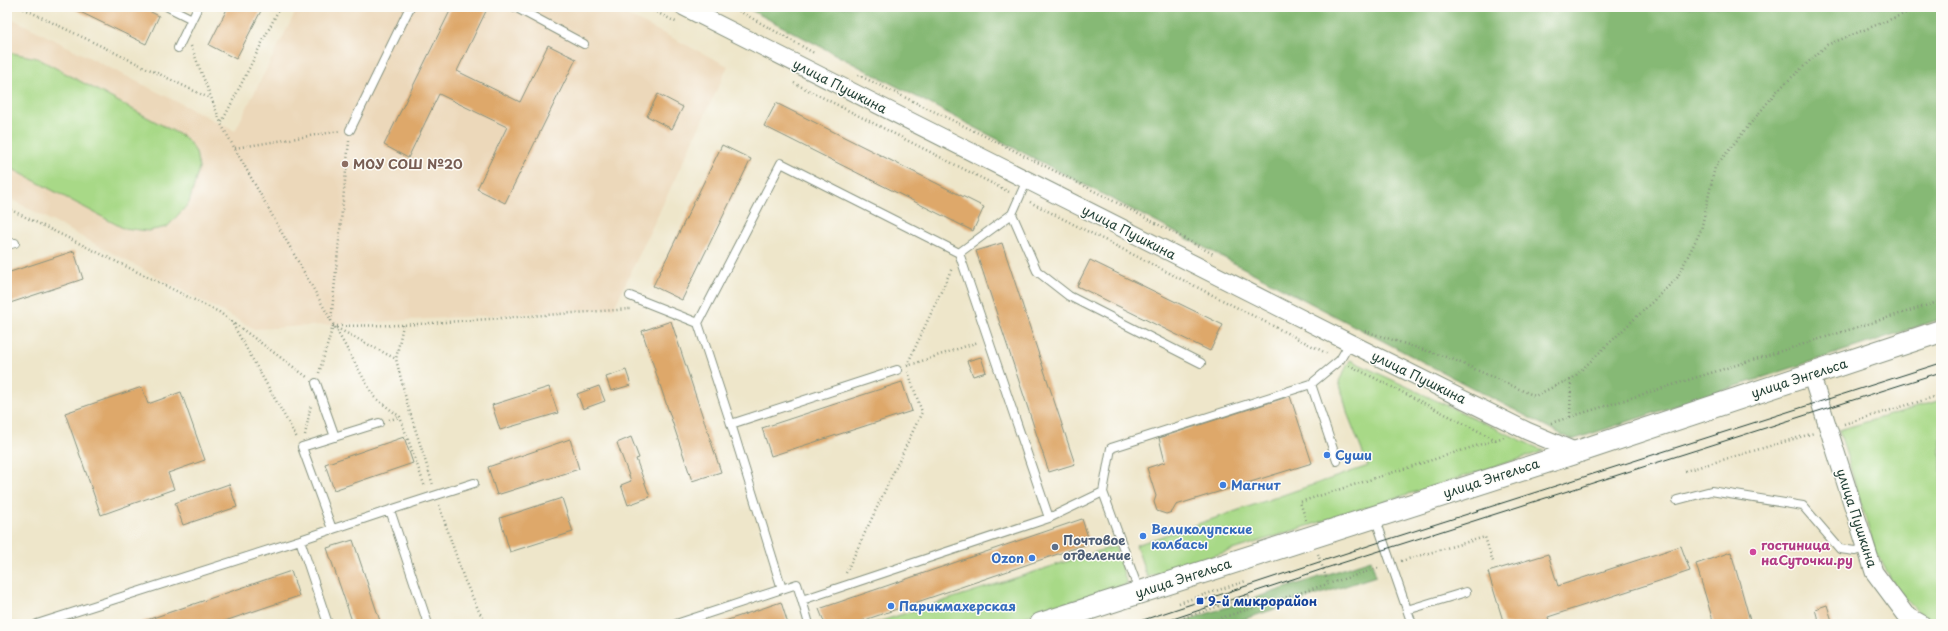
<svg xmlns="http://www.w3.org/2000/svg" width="1948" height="631" font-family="'Playpen Sans',sans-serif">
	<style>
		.built { fill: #ecd8ba }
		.green { fill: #a8d987; stroke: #648b5e }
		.forest { fill: #86b974; stroke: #527b54 }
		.building { fill: #dea86a }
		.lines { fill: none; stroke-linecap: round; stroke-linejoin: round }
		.service-casing { stroke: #86927f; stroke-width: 10 }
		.minor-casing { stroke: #86927f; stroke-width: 19 }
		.secondary-casing { stroke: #86927f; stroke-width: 24 }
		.path { stroke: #86927f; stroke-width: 2.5; stroke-dasharray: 1 3; stroke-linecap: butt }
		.service { stroke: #fff; stroke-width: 8 }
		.minor { stroke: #fff; stroke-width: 17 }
		.secondary { stroke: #fff; stroke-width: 22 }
		.tram { stroke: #1f3d34; stroke-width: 1 }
		.education-dot { fill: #8d6e63; stroke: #fdfcf7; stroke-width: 1.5 }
		.shop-dot { fill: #3f7fe0; stroke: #fdfcf7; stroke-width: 1.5 }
		.service-dot { fill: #5c6f8a; stroke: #fdfcf7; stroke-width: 1.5 }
		.hotel-dot { fill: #d1479c; stroke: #fdfcf7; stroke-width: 1.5 }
		.transit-dot { fill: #1a4fb4; stroke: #fdfcf7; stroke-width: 1.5 }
		.labels { text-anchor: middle; stroke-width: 3; stroke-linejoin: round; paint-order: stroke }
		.street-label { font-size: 13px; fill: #1f3d34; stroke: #fdfcf7 }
		.education-label { font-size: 13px; font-weight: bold; fill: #785e54; stroke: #fdfcf7; text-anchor: start }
		.shop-label { font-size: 13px; font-weight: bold; fill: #366cbe; stroke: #fdfcf7; text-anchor: start }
		.service-label { font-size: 13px; font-weight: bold; fill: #4e5e75; stroke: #fdfcf7; text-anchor: start }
		.hotel-label { font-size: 13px; font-weight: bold; fill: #b23c85; stroke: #fdfcf7; text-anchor: start }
		.transit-label { font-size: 13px; font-weight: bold; fill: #164399; stroke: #fdfcf7; text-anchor: start }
	</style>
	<rect width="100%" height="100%" fill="#fdfcf7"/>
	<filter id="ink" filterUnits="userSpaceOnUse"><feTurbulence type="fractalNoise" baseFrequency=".025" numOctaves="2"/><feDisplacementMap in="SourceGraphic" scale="8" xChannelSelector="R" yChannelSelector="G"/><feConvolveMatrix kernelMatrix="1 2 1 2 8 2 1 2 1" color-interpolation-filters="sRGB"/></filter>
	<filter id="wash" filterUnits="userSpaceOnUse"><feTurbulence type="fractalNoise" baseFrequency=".012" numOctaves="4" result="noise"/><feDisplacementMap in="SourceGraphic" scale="16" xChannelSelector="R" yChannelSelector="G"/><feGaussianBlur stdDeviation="0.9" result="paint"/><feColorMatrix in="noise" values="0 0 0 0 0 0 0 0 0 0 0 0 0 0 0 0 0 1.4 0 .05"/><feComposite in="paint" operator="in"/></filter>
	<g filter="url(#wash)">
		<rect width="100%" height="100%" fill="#eee6ca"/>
		<path class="built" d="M 298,7 L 611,7 L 728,66 L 614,308 L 255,329 L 7,197 L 7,16 L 235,131 Z"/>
		<path class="green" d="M 7,52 L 37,58 L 186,138 L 196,152 L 199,168 L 189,203 L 167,227 L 148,231 L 123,228 L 7,166 Z
			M 1350,360 L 1544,451 L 1147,577 L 1136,545 L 1368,466 L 1348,415 L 1339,381 Z
			M 1941,400 L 1941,624 L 1932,624 L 1927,621 L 1897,590 L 1875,550 L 1839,430 Z
			M 1115,546 L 1127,584 L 1002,624 L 872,624 Z"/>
		<path class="forest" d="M 745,7 L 1941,7 L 1941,319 L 1572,440 Z
			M 1371,560 L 1376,576 L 1229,624 L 1175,624 Z"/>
		<g id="blocks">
			<path class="building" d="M 70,7 L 141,7 L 159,16 L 146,44 Z
				M 228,7 L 263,7 L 236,59 L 209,45 Z
				M 452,7 L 488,7 L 457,71 L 520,102 L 548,45 L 576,59 L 505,203 L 477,189 L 507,127 L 439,94 L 408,158 L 384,145 Z
				M 658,94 L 683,107 L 672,129 L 647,116 Z
				M 776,103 L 984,207 L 973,231 L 764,126 Z
				M 722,145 L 751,159 L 682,300 L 653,286 Z
				M 1002,243 L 1075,464 L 1049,472 L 976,251 Z
				M 74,251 L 83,279 L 7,304 L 7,273 Z
				M 1090,260 L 1223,325 L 1210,351 L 1077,286 Z
				M 671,321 L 721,472 L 692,481 L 642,331 Z
				M 981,357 L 986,372 L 973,376 L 967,361 Z
				M 626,370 L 631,385 L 611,391 L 606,377 Z
				M 902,382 L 912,411 L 771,456 L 762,428 Z
				M 599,386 L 605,401 L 583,409 L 577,394 Z
				M 142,387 L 148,404 L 181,392 L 205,460 L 168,473 L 174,489 L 101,515 L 65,413 Z
				M 549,387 L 558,413 L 500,430 L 492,405 Z
				M 1290,396 L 1312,463 L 1176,505 L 1172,512 L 1166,514 L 1157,511 L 1154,502 L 1156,496 L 1147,468 L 1165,462 L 1159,438 Z
				M 404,437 L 413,463 L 334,490 L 325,464 Z
				M 631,437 L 639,458 L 636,459 L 650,497 L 628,505 L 621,485 L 631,481 L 617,443 Z
				M 570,439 L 579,469 L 497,495 L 488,467 Z
				M 229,484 L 237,507 L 183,525 L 175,503 Z
				M 562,498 L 573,532 L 510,552 L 500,518 Z
				M 1082,519 L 1090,543 L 853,624 L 825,624 L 819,609 Z
				M 353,540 L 381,624 L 353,624 L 327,548 Z
				M 1681,546 L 1690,571 L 1548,617 L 1550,624 L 1504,624 L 1488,572 L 1548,554 L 1558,586 Z
				M 1731,552 L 1751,624 L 1714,624 L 1696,564 Z
				M 291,571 L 299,596 L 216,624 L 141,624 L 141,622 Z
				M 781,602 L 788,624 L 722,624 L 722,622 Z
				M 1827,605 L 1833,624 L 1819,624 L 1815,609 Z"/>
		</g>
	</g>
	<g filter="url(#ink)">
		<use href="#blocks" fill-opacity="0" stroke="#86927f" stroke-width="1"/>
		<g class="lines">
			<g class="service-casing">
				<path id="service" d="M 168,7 L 192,19 L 198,7
					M 515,7 L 584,44
					M 178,48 L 192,19
					M 350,130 L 410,7
					M 1027,180 L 1012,214 L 1037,271 L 1069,296 L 1201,363
					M 7,245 L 15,243
					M 959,253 L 1012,214
					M 630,296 L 698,323
					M 897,370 L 731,424 L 698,323 L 781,163 L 959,253 L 1049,518
					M 316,383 L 335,437
					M 1311,384 L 1337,461
					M 731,424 L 782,589
					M 1103,492 L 1139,591
					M 1677,500 L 1711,491 L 1803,506 L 1840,549 L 1855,551 L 1865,548
					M 390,510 L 474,483
					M 1375,517 L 1412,624
					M 332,529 L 302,447 L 379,423
					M 300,540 L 390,510 L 428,624
					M 802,600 L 809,624
					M 1407,610 L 1466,592
					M 37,624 L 300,540 L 328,624
					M 676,624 L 797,584 L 802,600 L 1049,518 L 1103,492 L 1111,448 L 1311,384 L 1340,360 L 1350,343"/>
			</g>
			<g class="minor-casing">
				<path id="minor" d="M 684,7 L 1350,343 L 1527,431 L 1577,452
					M 1811,374 L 1874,572 L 1906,615 L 1922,624"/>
			</g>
			<g class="secondary-casing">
				<path id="secondary" d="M 1041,624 L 1577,452 L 1941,331"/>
			</g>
			<path class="path" d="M 20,7 L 211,99
				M 280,7 L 221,124 L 374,397 L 400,417 L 425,487
				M 646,7 L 676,22
				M 732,7 L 814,53
				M 191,46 L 221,123
				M 858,75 C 978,132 1096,190 1213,254
				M 794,83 L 1009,192
				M 235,148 L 340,131
				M 1030,202 L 1328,354
				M 7,208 L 219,312 L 307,377
				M 231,321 L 297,438
				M 331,321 L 349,141
				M 403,325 L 396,359 L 407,403 L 433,485
				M 333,326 L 403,325 L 630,309
				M 333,326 L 396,359
				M 1365,331 L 1452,359 L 1535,396 L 1561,383 L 1571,380
				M 907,365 L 952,268
				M 1349,365 L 1496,440
				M 907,366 L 978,342
				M 319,373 L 333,326
				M 1570,417 L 1941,301
				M 389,420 L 400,417
				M 1551,423 L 1570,417 L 1571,380 L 1677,278 L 1701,230 L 1715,167 L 1777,91 L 1827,45 L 1906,13 L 1915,7
				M 1844,424 L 1941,395
				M 305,435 L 311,405
				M 1685,471 L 1814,433
				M 439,505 L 464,579 L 485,624
				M 1306,520 L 1300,502 L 1504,437
				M 1318,554 L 1328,583
				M 1401,561 L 1485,537 L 1493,562
				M 846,573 L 922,412 L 908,372
				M 1179,603 L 1246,581
				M 1184,618 L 1250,596
				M 1202,624 L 1381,567"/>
			<use href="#service" class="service"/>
			<use href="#minor" class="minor"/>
			<use href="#secondary" class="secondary"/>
			<path class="tram" d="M 1131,624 L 1383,541 L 1941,363
				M 1158,624 L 1323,569 L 1941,372"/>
		</g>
	</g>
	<circle class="education-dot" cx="345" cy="164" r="4"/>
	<g class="shop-dot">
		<circle cx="1327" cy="455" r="4"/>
		<circle cx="1223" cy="485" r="4"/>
		<circle cx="1143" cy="536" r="4"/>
		<circle cx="1032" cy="558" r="4"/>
		<circle cx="891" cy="606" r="4"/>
	</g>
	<circle class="service-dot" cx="1055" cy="547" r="4"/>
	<circle class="hotel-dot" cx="1753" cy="552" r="4"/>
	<rect class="transit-dot" x="1196" y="597" width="8" height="8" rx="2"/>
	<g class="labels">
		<g class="street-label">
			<text transform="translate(840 86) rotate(27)" y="5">улица Пушкина</text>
			<text transform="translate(1129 232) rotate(27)" y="5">улица Пушкина</text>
			<text transform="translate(1419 377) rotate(26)" y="5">улица Пушкина</text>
			<text transform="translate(1799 378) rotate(-18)" y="5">улица Энгельса</text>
			<text transform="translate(1491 478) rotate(-18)" y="5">улица Энгельса</text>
			<text transform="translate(1857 518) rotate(72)" y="5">улица Пушкина</text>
			<text transform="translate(1183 578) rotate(-18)" y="5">улица Энгельса</text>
		</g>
		<g class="education-label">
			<text x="353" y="169">МОУ СОШ №20</text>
		</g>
		<g class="shop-label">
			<text x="1335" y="460">Суши</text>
			<text x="1231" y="490">Магнит</text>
			<text x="1151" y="534">Великолупские<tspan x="1151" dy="15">колбасы</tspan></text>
			<text x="1024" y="563" text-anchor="end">Ozon</text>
			<text x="899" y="611">Парикмахерская</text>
		</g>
		<g class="service-label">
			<text x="1063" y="545">Почтовое<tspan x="1063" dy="15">отделение</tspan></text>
		</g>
		<g class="hotel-label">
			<text x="1761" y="550">гостиница<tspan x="1761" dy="15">наСуточки.ру</tspan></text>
		</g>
		<g class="transit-label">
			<text x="1208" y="606">9-й микрорайон</text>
		</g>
	</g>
	<rect width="1948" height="631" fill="none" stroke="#fdfcf7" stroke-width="24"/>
</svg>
